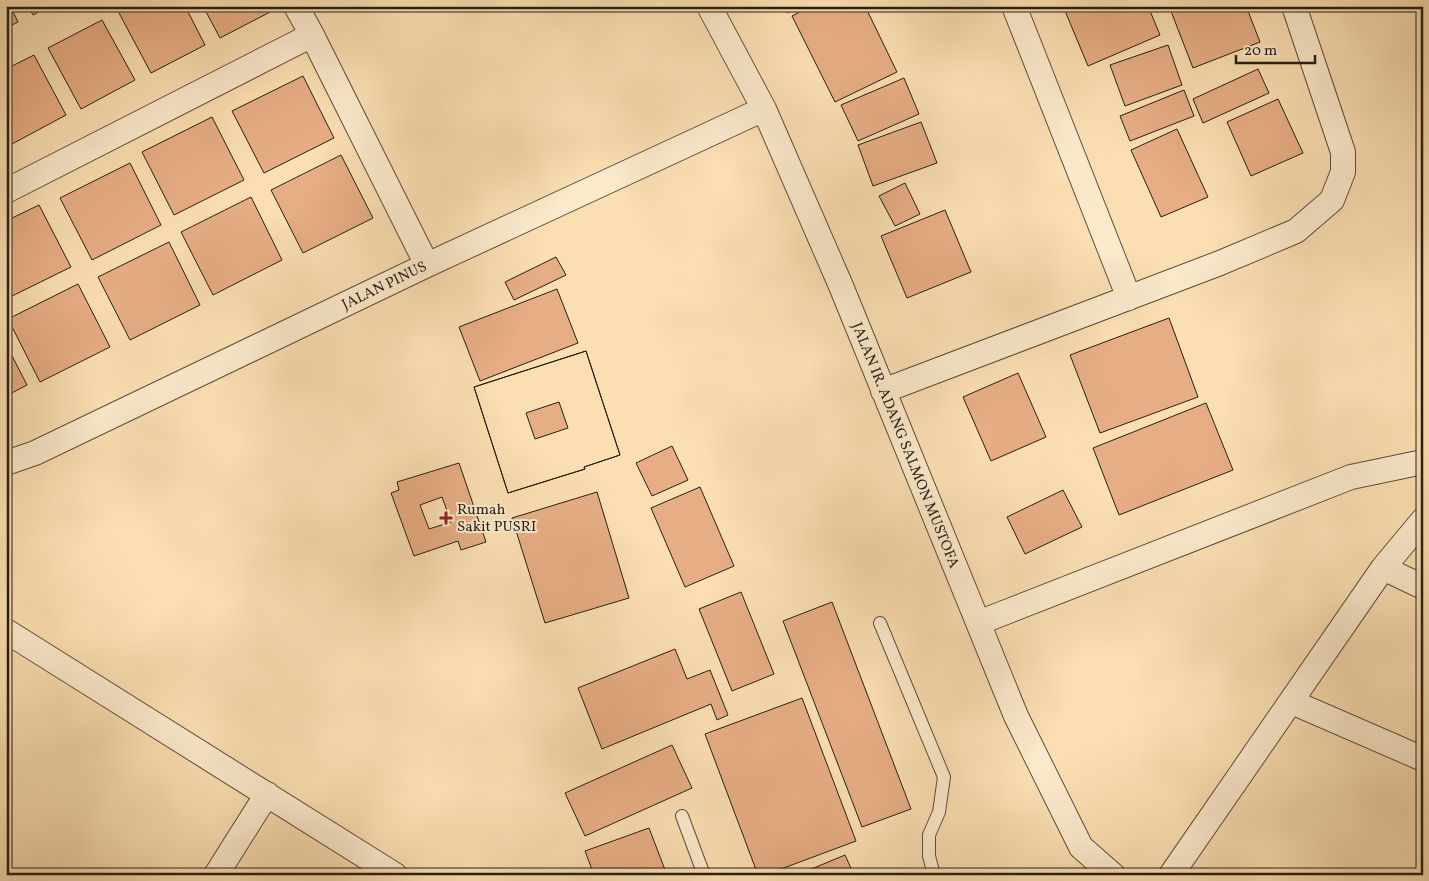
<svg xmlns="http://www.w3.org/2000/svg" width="1429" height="881" viewBox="0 0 1429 881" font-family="Vollkorn,serif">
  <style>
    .building { fill: #e7ae85; stroke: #271f15; fill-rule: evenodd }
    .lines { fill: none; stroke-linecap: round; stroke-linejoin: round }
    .lane-casing { stroke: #5c4f3c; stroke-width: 14 }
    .street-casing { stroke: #5c4f3c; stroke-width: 26 }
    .lane { stroke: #fceacd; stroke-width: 12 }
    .street { stroke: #fceacd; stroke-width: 24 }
    .poi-dot { fill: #8f2418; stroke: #fceacd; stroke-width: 2 }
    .labels { text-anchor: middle; stroke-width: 4; stroke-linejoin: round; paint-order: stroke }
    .street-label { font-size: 15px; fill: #271f15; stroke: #fceacd }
    .poi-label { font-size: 15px; fill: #271f15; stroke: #fceacd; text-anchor: start }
  </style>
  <rect width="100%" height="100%" fill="#fbdfb2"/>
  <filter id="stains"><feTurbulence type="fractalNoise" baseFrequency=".004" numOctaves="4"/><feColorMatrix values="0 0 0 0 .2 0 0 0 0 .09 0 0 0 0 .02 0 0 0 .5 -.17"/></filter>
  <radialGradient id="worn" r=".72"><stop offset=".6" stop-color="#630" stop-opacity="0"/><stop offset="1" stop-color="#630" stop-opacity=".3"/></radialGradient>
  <path class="building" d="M 6,6 L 10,6 L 18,22 L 6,28 Z
    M 28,6 L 50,6 L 33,15 Z
    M 131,6 L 185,6 L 205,45 L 151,73 L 119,13 Z
    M 203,6 L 272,6 L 274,10 L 220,38 Z
    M 784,6 L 801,6 L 787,13 Z
    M 811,6 L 865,6 L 897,72 L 835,102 L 792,16 Z
    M 1063,6 L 1148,6 L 1160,35 L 1088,66 Z
    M 1169,6 L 1246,6 L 1260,42 L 1193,68 Z
    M 102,20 L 135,80 L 81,109 L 48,48 Z
    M 1168,45 L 1182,85 L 1125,106 L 1110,65 Z
    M 34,55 L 66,115 L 12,144 L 6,133 L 6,69 Z
    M 1258,69 L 1269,93 L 1203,123 L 1193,99 Z
    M 303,76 L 334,138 L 264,173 L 232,111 Z
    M 904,78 L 919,114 L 858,141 L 841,105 Z
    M 1184,90 L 1194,116 L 1130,141 L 1120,116 Z
    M 1278,99 L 1303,153 L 1251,176 L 1227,122 Z
    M 212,117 L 244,180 L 174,215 L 142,152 Z
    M 921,122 L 937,163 L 873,186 L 858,145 Z
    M 1177,129 L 1208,197 L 1161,217 L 1131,150 Z
    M 341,155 L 373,218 L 303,253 L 271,190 Z
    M 130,163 L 161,225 L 92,260 L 60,198 Z
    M 905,183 L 920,214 L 895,226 L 879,196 Z
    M 251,197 L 282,260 L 213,295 L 181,232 Z
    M 39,205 L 71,267 L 6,299 L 6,221 Z
    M 945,210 L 971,272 L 907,298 L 881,236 Z
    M 169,242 L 200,305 L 130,340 L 98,277 Z
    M 556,257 L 566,275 L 514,300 L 505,282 Z
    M 78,284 L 110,347 L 40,382 L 8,319 Z
    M 557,289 L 578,343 L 480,381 L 459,327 Z
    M 1169,318 L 1198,397 L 1100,433 L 1070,355 Z
    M 6,344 L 27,385 L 6,396 Z
    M 586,351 L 620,455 L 584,467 L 585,469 L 508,493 L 474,387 ZM 559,402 L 568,428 L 535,439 L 526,413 Z
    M 586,351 L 620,455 L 584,467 L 585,469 L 508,493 L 474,387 Z
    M 1018,373 L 1046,437 L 991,461 L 963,397 Z
    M 1206,403 L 1233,470 L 1119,515 L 1093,448 Z
    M 672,446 L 688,480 L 652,496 L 636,463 Z
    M 459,463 L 486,542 L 461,550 L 458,541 L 414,556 L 391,493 L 399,490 L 397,482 ZM 442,497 L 451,522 L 429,529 L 420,505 Z
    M 700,487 L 734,566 L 685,587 L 651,508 Z
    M 1063,490 L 1082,527 L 1025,554 L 1007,517 Z
    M 597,492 L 629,598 L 545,623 L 512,518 Z
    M 741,592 L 774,674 L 732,691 L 699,609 Z
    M 832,602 L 911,809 L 862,827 L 783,621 Z
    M 675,649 L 687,679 L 710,670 L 728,715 L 717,720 L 711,704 L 602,749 L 578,688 Z
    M 802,698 L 856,841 L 765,875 L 758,875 L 705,734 Z
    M 672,745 L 692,788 L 585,836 L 565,793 Z
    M 649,828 L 667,875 L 594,875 L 585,851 Z
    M 845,855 L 854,875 L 797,875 Z"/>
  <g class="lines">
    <g class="lane-casing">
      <path id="lane" d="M 880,623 L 944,777 L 939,812 L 929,835 L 929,856 L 934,875
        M 682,816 L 704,875"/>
    </g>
    <g class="street-casing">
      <path id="street" d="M 296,6 L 312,35
        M 709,6 L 764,109 L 841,286 L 1016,716 L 1081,847 L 1113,875
        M 1014,6 L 1129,298
        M 6,191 L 312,35 L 427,265
        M 883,391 L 1220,263 L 1296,231 L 1332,200 L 1343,172 L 1343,152 L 1294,6
        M 6,463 L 35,453 L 427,265 L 764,109
        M 1383,568 L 1423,587
        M 978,623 L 1351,477 L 1423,462
        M 6,631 L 395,875
        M 1292,702 L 1423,759
        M 216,875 L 267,794
        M 1171,875 L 1383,568 L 1423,520"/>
    </g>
    <use href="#lane" class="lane"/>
    <use href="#street" class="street"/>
  </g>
  <path class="poi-dot" d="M443.5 510.5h5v5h5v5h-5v5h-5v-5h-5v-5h5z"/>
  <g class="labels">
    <g class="street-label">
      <text transform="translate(384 285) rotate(-26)" y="5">JALAN PINUS</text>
      <text transform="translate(906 445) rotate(68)" y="5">JALAN IR. ADANG SALMON MUSTOFA</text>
    </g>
    <g class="poi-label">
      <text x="457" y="514">Rumah<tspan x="457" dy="17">Sakit PUSRI</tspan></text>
    </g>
  </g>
  <rect width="1429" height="881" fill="none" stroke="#fbdfb2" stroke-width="25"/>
  <rect x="8" y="8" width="1414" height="866" fill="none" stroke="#271f15" stroke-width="2.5"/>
  <rect x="12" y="12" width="1404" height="856" fill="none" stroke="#271f15"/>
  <path d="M1236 55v8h79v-8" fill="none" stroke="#271f15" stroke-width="2.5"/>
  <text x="1244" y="55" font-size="15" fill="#271f15" stroke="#fceacd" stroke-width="4" paint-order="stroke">20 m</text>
  <rect width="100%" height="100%" filter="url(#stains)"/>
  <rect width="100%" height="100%" fill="url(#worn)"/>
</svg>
